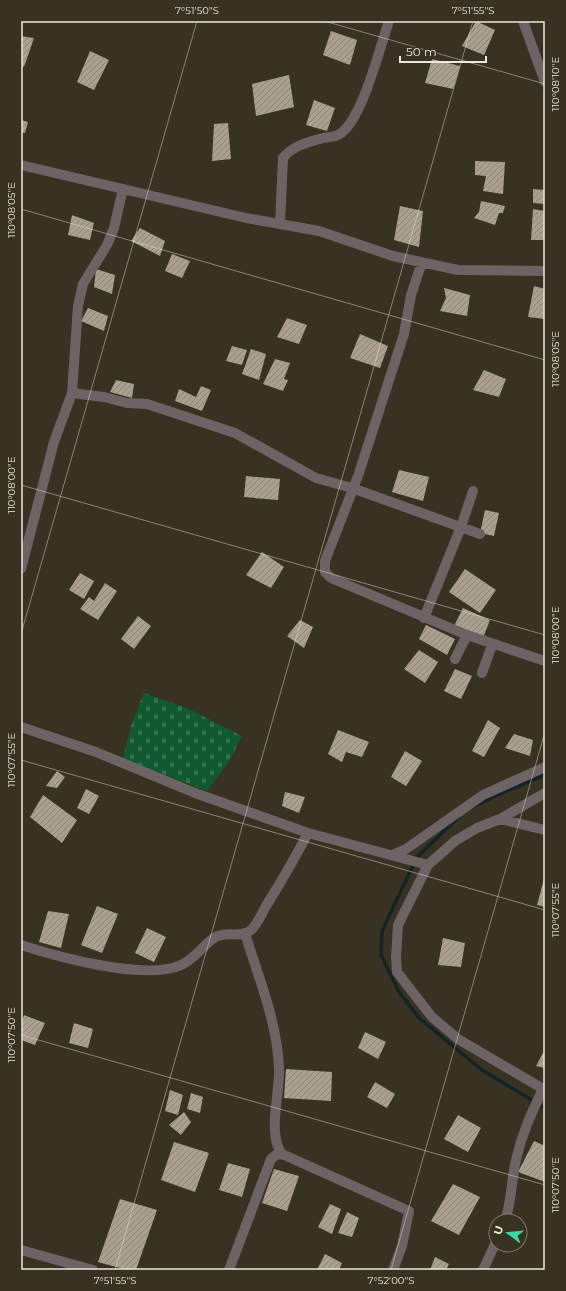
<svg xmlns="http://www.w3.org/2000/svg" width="566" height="1291" viewBox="0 0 566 1291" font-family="Montserrat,sans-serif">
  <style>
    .cemetery { fill: url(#cemetery-stones) }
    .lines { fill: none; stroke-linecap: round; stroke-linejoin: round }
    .stream { stroke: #132426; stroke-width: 3.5 }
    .building { fill: url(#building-hatch) }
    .minor { stroke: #6c6364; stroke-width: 10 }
    .ticks { fill: none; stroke: #ebe8de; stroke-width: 1; stroke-opacity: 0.45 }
    .neatline { fill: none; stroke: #ebe8de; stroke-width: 1.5 }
    .ticks-label { font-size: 10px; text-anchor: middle; fill: #ebe8de }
  </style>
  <defs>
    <pattern id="cemetery-stones" width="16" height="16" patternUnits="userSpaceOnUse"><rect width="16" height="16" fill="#115930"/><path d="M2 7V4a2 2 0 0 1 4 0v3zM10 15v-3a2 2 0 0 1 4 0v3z" fill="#34714e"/></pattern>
    <pattern id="building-hatch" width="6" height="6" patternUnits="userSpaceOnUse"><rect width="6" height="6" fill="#aba08e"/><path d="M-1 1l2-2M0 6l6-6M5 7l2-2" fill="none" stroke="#8d8578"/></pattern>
  </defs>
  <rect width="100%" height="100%" fill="#373222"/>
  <path class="cemetery" d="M 144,693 L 187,708 L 242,736 L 230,760 L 207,791 L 123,759 L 131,726 Z"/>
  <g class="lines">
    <path class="stream" d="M 542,82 L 545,90
      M 473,807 L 497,795 L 545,775
      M 461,815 L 417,857 L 382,931 L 381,955 L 399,992 L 419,1018 L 482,1070 L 545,1108"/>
  </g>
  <path class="building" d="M 476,21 L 495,30 L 484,55 L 462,46 Z
    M 331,31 L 357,40 L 350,65 L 323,55 Z
    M 21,36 L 34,38 L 24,67 L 21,67 Z
    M 90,51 L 109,60 L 94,90 L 77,82 Z
    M 432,59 L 460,66 L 453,89 L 425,83 Z
    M 289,75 L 294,107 L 256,116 L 252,84 Z
    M 314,100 L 335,108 L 327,131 L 306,125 Z
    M 21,120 L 28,122 L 25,133 L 21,133 Z
    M 228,123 L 231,159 L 212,161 L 214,124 Z
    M 475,161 L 505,162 L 503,194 L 483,191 L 486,176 L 475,175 Z
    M 533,189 L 545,190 L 545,204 L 533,203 Z
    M 481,201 L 505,206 L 503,213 L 499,213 L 495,225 L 474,218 L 479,212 Z
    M 400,206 L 423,211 L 419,247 L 394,240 Z
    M 533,209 L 545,211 L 545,240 L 531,240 Z
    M 72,215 L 94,223 L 90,240 L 68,235 Z
    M 140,228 L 165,241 L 160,256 L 131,241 Z
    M 172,254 L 190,261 L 182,278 L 165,271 Z
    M 96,269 L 115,275 L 112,294 L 94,287 Z
    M 534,286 L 545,289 L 545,319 L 528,317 Z
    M 444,288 L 470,295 L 467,316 L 440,311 L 446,298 Z
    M 88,308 L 108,316 L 104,331 L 81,321 Z
    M 287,318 L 307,325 L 299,344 L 277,337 Z
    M 360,334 L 388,346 L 380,368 L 350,358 Z
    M 232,346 L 247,350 L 242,365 L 226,361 Z
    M 251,349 L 266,354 L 259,380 L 242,374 Z
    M 275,359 L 290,363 L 284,379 L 288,380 L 283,391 L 263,384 Z
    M 484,370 L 506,379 L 499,397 L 473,390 Z
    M 116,380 L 134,384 L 132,398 L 110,392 Z
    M 201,386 L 211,390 L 202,411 L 175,401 L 179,389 L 196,397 Z
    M 399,470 L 429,477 L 423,501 L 392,492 Z
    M 246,476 L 280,479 L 278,500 L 244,497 Z
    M 485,510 L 499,513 L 494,536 L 480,533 Z
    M 262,552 L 284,567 L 271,588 L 246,575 Z
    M 465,569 L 496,590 L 480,613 L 449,592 Z
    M 80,573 L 94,581 L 84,599 L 69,590 Z
    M 105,583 L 117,591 L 98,620 L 80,609 L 89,597 L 94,601 Z
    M 463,608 L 490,620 L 483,638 L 454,626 Z
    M 138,616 L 151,626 L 134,649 L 121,639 Z
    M 300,620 L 313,627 L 304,648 L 287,636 Z
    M 426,625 L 455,639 L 447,655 L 419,639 Z
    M 419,650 L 438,662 L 425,683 L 404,669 Z
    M 455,669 L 472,676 L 461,699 L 444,691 Z
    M 488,720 L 500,728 L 484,757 L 472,751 Z
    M 338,730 L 369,742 L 362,757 L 346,752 L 342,762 L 328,754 Z
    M 514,734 L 533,740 L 530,756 L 505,748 Z
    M 405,751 L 422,761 L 406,786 L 391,777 Z
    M 57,771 L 65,777 L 57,788 L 46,786 Z
    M 86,789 L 99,796 L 89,814 L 77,808 Z
    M 285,792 L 305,797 L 299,813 L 282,806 Z
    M 43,795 L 77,820 L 62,843 L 30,817 Z
    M 545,875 L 545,907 L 537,905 Z
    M 97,906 L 118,914 L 102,953 L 81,945 Z
    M 48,911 L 69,914 L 61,948 L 39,942 Z
    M 147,928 L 166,937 L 154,962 L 135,953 Z
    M 443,938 L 465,943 L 461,967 L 438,965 Z
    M 24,1015 L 45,1023 L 35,1045 L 21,1040 L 21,1026 Z
    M 74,1023 L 93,1029 L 88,1048 L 69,1043 Z
    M 365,1032 L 386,1042 L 378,1059 L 358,1048 Z
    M 545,1049 L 545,1068 L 536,1066 Z
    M 286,1069 L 332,1072 L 331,1101 L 284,1098 Z
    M 375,1082 L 395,1094 L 387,1108 L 367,1097 Z
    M 170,1090 L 183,1095 L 178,1115 L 165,1111 Z
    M 191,1093 L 203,1097 L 200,1113 L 187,1109 Z
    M 184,1112 L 191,1122 L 181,1135 L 169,1125 Z
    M 458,1115 L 481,1128 L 468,1152 L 444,1139 Z
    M 534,1141 L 545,1146 L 545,1182 L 518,1172 Z
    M 174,1142 L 209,1153 L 195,1192 L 161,1180 Z
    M 228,1163 L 250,1169 L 242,1197 L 219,1190 Z
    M 274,1169 L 299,1176 L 287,1211 L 262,1203 Z
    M 453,1184 L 480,1197 L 459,1235 L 431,1221 Z
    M 120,1199 L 157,1210 L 136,1270 L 127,1270 L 98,1262 Z
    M 330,1204 L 341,1209 L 332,1234 L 318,1227 Z
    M 347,1212 L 359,1218 L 352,1237 L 338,1233 Z
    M 325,1254 L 342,1263 L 339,1270 L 317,1270 Z
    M 435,1257 L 449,1264 L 446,1270 L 430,1270 Z"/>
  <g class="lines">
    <path class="minor" d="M 523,21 L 545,82
      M 21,165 L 246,218 L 319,231 L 393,256 L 458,270 L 545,271
      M 280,224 L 283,158 C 292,146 308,142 323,138 C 328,137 334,137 338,135 C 362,123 380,46 389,21
      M 422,262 L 411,295 L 404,334 L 358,476 L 325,561 L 325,572 L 331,578 L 467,635 L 545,661
      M 72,393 L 78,306 L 83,284 L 107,245 L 114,228 L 123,189
      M 21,569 L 54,442 L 72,393 L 104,397 L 127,403 L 147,404 L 235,433 L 316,478 L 352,488 L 480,534
      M 424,618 L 461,527 L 473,491
      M 455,659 L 467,635
      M 482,673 L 492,645
      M 21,727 L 96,752 L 195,793 L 308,833 L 428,865
      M 545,793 L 500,819 L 477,828 L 455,841 L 428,865 L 398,925 L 396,957 L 397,972 L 432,1017 L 458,1039 L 545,1090
      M 500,819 L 545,830
      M 392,855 L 406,849 L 483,795 L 545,767
      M 245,933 C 258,977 278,1023 279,1070 C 280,1093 267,1135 282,1154 L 409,1211 L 402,1246 L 393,1270
      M 21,945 C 58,957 146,981 181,965 C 195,959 202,946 214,938 C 225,930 240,939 251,930 C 257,925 262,913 266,906 C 281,882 295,858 308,833
      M 505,1221 C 512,1201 511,1180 516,1160 C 522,1133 531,1114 543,1089
      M 21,1250 L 93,1270
      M 229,1270 L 271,1159 L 276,1155 L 282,1154
      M 483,1270 L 496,1242"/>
  </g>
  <path class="ticks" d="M 324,21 L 545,84M 21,209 L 545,360M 21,485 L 545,635M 21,634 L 197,21M 21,760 L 545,910M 21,1035 L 545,1185M 115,1270 L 473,21M 391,1270 L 545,732"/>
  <rect width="566" height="1291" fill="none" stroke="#373222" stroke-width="44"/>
  <g transform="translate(508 1233) rotate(286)"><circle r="19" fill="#373222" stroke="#7f7b6d"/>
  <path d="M0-3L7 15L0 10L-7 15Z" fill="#40d4a1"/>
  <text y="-6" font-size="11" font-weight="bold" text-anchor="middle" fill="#ebe8de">U</text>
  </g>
  <path d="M400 56v6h86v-6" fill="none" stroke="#ebe8de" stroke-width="2"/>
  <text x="406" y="56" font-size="12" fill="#ebe8de" stroke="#373222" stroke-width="3" paint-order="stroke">50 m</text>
  <rect x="22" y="22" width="522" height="1247" class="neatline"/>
  <g class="ticks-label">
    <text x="197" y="14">7°51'50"S</text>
    <text x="473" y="14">7°51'55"S</text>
    <text transform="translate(555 84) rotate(-90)" y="4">110°08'10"E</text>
    <text transform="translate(11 210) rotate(-90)" y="4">110°08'05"E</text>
    <text transform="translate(555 359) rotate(-90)" y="4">110°08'05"E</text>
    <text transform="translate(11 485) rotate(-90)" y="4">110°08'00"E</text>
    <text transform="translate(555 635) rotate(-90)" y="4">110°08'00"E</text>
    <text transform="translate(11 760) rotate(-90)" y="4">110°07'55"E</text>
    <text transform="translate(555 910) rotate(-90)" y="4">110°07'55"E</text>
    <text transform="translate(11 1035) rotate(-90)" y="4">110°07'50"E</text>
    <text transform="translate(555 1185) rotate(-90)" y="4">110°07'50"E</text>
    <text x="115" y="1284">7°51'55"S</text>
    <text x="391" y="1284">7°52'00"S</text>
  </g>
</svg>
